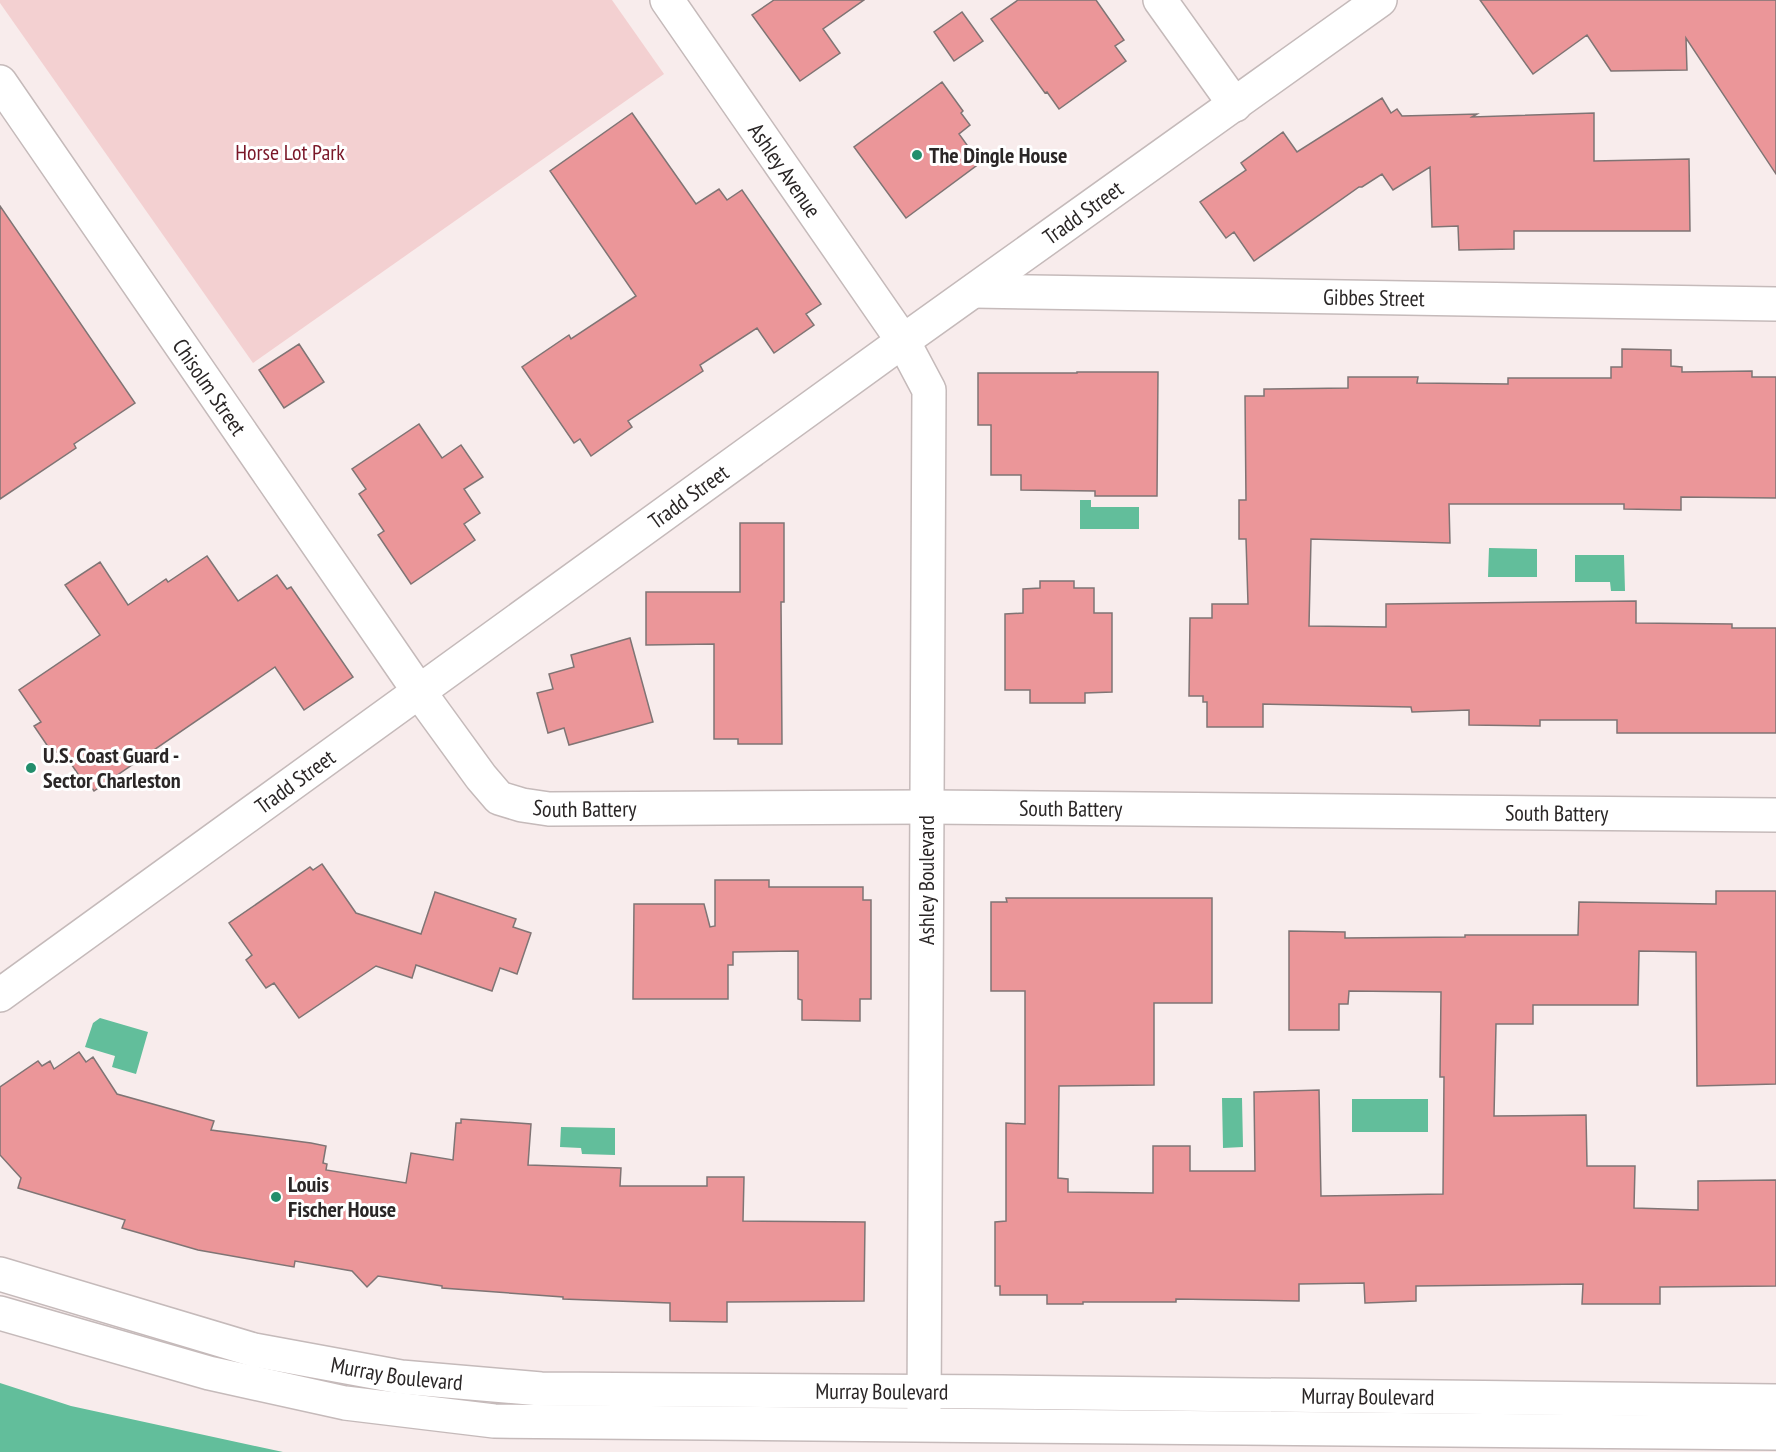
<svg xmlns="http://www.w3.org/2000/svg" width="1776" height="1452" viewBox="0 0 1776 1452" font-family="'PT Sans Narrow',sans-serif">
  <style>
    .green { fill: #f3d0d1 }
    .water { fill: #62be9b }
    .building { fill: #eb9699; stroke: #7f7474; stroke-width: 1.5 }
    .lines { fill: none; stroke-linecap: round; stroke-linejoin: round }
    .minor-casing { stroke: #c5baba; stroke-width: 36 }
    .minor { stroke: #fff; stroke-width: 33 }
    .poi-dot { fill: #238e6c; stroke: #fff; stroke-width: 2 }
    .labels { text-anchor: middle; stroke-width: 6; stroke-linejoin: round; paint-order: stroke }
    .park-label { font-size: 22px; fill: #7a1728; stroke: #fff }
    .poi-label { font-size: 22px; font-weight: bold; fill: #2a2626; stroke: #fff; text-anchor: start }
    .street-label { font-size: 22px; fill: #2a2626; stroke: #fff }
  </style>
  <rect width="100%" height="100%" fill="#f8ecec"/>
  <path class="green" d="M 0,0 L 612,0 L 664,74 L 253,363 L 0,3 Z"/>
  <path class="water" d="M 1080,500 L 1091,500 L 1091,507 L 1139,507 L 1139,529 L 1080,529 Z
    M 1489,548 L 1537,549 L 1537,577 L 1488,577 Z
    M 1575,555 L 1624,555 L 1625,591 L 1611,591 L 1610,582 L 1575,582 Z
    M 100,1018 L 148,1032 L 136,1074 L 112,1067 L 115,1056 L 85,1047 L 93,1023 Z
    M 1222,1098 L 1242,1098 L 1243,1147 L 1223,1148 Z
    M 1352,1099 L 1428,1099 L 1428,1132 L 1352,1132 Z
    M 561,1127 L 615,1128 L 615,1155 L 582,1154 L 581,1148 L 560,1147 Z
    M 0,1383 L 71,1406 L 283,1452 L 0,1452 Z"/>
  <path class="building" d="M 774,0 L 864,0 L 823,29 L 840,53 L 800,81 L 752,15 Z
    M 1018,0 L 1096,0 L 1124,40 L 1115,46 L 1126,61 L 1059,109 L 1047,92 L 1045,93 L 991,19 Z
    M 1480,0 L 1776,0 L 1776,174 L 1686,38 L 1687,70 L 1611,71 L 1587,35 L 1533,74 Z
    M 962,12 L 983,41 L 954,61 L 934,32 Z
    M 942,82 L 963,111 L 961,113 L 970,125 L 959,134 L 980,163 L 906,218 L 854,147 Z
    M 1382,98 L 1391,113 L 1397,109 L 1402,116 L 1477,114 L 1472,117 L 1594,113 L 1594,161 L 1689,159 L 1690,231 L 1514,231 L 1514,249 L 1459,250 L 1458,226 L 1432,227 L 1430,167 L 1393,190 L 1382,174 L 1362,187 L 1359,187 L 1254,261 L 1234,232 L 1226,238 L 1200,202 L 1246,170 L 1241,163 L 1283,132 L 1297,152 Z
    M 632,113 L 696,204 L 719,189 L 727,200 L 742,190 L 821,304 L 806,314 L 814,325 L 774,353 L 757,328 L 700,365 L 703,371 L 628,421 L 632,427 L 591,456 L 580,439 L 574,443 L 522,367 L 569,335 L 571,339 L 636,296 L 550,171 Z
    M 0,206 L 135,403 L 74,444 L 76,448 L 0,499 Z
    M 299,344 L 324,382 L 284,408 L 259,370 Z
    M 1622,349 L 1671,350 L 1671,366 L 1682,367 L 1682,372 L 1752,371 L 1752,377 L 1776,377 L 1776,498 L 1681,497 L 1681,510 L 1624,509 L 1624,504 L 1449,504 L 1450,543 L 1311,539 L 1309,626 L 1386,627 L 1386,604 L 1636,601 L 1636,623 L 1732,624 L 1732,628 L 1776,628 L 1776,733 L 1617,733 L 1617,720 L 1540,720 L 1540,726 L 1469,725 L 1469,710 L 1412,712 L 1411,707 L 1263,704 L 1263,727 L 1207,727 L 1207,702 L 1203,702 L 1203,696 L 1189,696 L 1190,618 L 1212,618 L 1212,604 L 1248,604 L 1246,539 L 1239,539 L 1239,500 L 1246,500 L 1245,396 L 1264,396 L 1264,389 L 1348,388 L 1348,377 L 1418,377 L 1417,383 L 1508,384 L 1508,378 L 1611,378 L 1611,367 L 1622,367 Z
    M 1077,372 L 1158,372 L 1157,496 L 1095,496 L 1095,491 L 1021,490 L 1021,475 L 991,475 L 991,425 L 978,425 L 978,373 L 1077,373 Z
    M 419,424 L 442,458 L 461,445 L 483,477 L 464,489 L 480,513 L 464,524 L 475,540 L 411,584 L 378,535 L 384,531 L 359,494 L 366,489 L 352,469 Z
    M 740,523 L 784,523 L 784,602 L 781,602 L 782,744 L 738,744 L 738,739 L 714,739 L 714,644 L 646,645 L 646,592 L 740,592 Z
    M 207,556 L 238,601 L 277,575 L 287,589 L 291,587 L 353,677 L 304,710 L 275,667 L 94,791 L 83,775 L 80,777 L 61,749 L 53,754 L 34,726 L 41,722 L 19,690 L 100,635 L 65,585 L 100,562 L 128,605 L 166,579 L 168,582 Z
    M 1040,581 L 1074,581 L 1074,588 L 1094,588 L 1094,613 L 1112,613 L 1112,692 L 1085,693 L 1085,703 L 1030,703 L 1030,690 L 1005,690 L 1005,614 L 1023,613 L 1023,589 L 1040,588 Z
    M 630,638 L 653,722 L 569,745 L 564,728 L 548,733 L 537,693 L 553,689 L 549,674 L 574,667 L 571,655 Z
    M 322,864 L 356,913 L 421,934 L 435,892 L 516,919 L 513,927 L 531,933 L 517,974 L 500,968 L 492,991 L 416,965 L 412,978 L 376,966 L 299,1018 L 274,983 L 266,988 L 246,960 L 252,955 L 229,923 L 310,867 L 313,870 Z
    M 715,880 L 769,880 L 769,887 L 863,887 L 863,900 L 871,900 L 871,999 L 860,999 L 860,1021 L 802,1020 L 802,1000 L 798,999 L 798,951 L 733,952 L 733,965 L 728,965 L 728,999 L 633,999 L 634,904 L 704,904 L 710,927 L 715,926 Z
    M 1716,891 L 1776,891 L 1776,1084 L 1697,1086 L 1696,952 L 1639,951 L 1638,1005 L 1533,1005 L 1533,1024 L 1496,1024 L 1494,1116 L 1586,1115 L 1587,1166 L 1635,1166 L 1634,1208 L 1698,1210 L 1698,1181 L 1776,1180 L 1776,1286 L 1660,1287 L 1660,1304 L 1582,1304 L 1583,1284 L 1416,1286 L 1416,1301 L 1365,1303 L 1364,1283 L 1299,1284 L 1299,1301 L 1176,1299 L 1176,1302 L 1083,1302 L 1083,1304 L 1047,1304 L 1047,1295 L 1000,1295 L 1000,1286 L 995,1286 L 995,1222 L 1006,1221 L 1006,1123 L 1025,1124 L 1025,991 L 991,991 L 991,902 L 1007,902 L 1006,898 L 1212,898 L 1212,1003 L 1154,1003 L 1154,1085 L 1059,1086 L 1058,1178 L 1068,1179 L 1068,1192 L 1153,1193 L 1153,1146 L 1190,1146 L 1190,1171 L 1255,1171 L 1254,1092 L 1319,1090 L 1321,1196 L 1443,1194 L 1444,1077 L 1440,1077 L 1441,992 L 1349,991 L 1348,1004 L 1339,1004 L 1339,1030 L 1289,1030 L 1289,931 L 1345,932 L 1345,938 L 1465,937 L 1465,935 L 1578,935 L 1579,902 L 1716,904 Z
    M 79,1052 L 86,1062 L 93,1057 L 117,1094 L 214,1121 L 211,1130 L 311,1143 L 326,1146 L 323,1163 L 327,1164 L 326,1170 L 406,1183 L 411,1153 L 453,1160 L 456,1123 L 461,1123 L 461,1119 L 531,1124 L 528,1165 L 621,1168 L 620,1186 L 707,1186 L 707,1177 L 744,1177 L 743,1221 L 865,1222 L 864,1301 L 727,1302 L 727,1322 L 670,1321 L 670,1303 L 563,1299 L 563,1297 L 442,1288 L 442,1286 L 378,1276 L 367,1287 L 352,1271 L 295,1261 L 294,1267 L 198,1250 L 122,1228 L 125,1220 L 18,1188 L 21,1178 L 0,1155 L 0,1087 L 38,1061 L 42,1066 L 50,1061 L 54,1069 Z"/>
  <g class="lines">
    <g class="minor-casing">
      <g id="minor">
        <path id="s1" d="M 667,0 L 903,341 L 929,390 L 924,1414"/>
        <path d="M 1160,0 L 1235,105"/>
        <path id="s2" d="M 0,82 L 420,693 L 481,777 L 499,798 L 522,805 L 549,809 L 926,807 L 1776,815"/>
        <path id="s3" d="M 974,291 L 1776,304"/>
        <path id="s4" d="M 0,995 L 903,341 L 1380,0"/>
        <path id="s5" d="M 0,1274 L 254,1350 L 401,1377 L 541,1389 L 1002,1392 L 1776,1401"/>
        <path d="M 0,1313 L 209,1373 L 345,1403 L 494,1421 L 1776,1433"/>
      </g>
    </g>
    <use href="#minor" class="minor"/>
  </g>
  <g class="poi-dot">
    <circle cx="917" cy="155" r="6"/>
    <circle cx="31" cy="768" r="6"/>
    <circle cx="276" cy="1197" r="6"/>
  </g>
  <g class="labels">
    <g class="park-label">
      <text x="290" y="160">Horse Lot Park</text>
    </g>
    <g class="poi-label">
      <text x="929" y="163">The Dingle House</text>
      <text x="43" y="763">U.S. Coast Guard -<tspan x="43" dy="25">Sector Charleston</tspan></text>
      <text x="288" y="1192">Louis<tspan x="288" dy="25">Fischer House</tspan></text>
    </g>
    <g class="street-label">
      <text dy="8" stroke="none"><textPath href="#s1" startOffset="207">Ashley Avenue</textPath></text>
      <text dy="8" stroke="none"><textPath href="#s4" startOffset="1336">Tradd Street</textPath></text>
      <text dy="8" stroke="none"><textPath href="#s3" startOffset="400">Gibbes Street</textPath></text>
      <text dy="8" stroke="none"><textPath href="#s2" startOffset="370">Chisolm Street</textPath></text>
      <text dy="8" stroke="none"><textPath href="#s4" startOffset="850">Tradd Street</textPath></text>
      <text dy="8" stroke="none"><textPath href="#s4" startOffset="364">Tradd Street</textPath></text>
      <text dy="8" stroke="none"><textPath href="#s2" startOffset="960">South Battery</textPath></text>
      <text dy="8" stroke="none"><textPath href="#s2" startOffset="1446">South Battery</textPath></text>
      <text dy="8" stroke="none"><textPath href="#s2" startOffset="1932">South Battery</textPath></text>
      <text transform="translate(926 880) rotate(-90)" y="8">Ashley Boulevard</text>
      <text dy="8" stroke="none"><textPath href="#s5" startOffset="410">Murray Boulevard</textPath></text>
      <text dy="8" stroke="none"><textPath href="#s5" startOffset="896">Murray Boulevard</textPath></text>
      <text dy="8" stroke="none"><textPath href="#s5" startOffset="1382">Murray Boulevard</textPath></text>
    </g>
  </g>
</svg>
